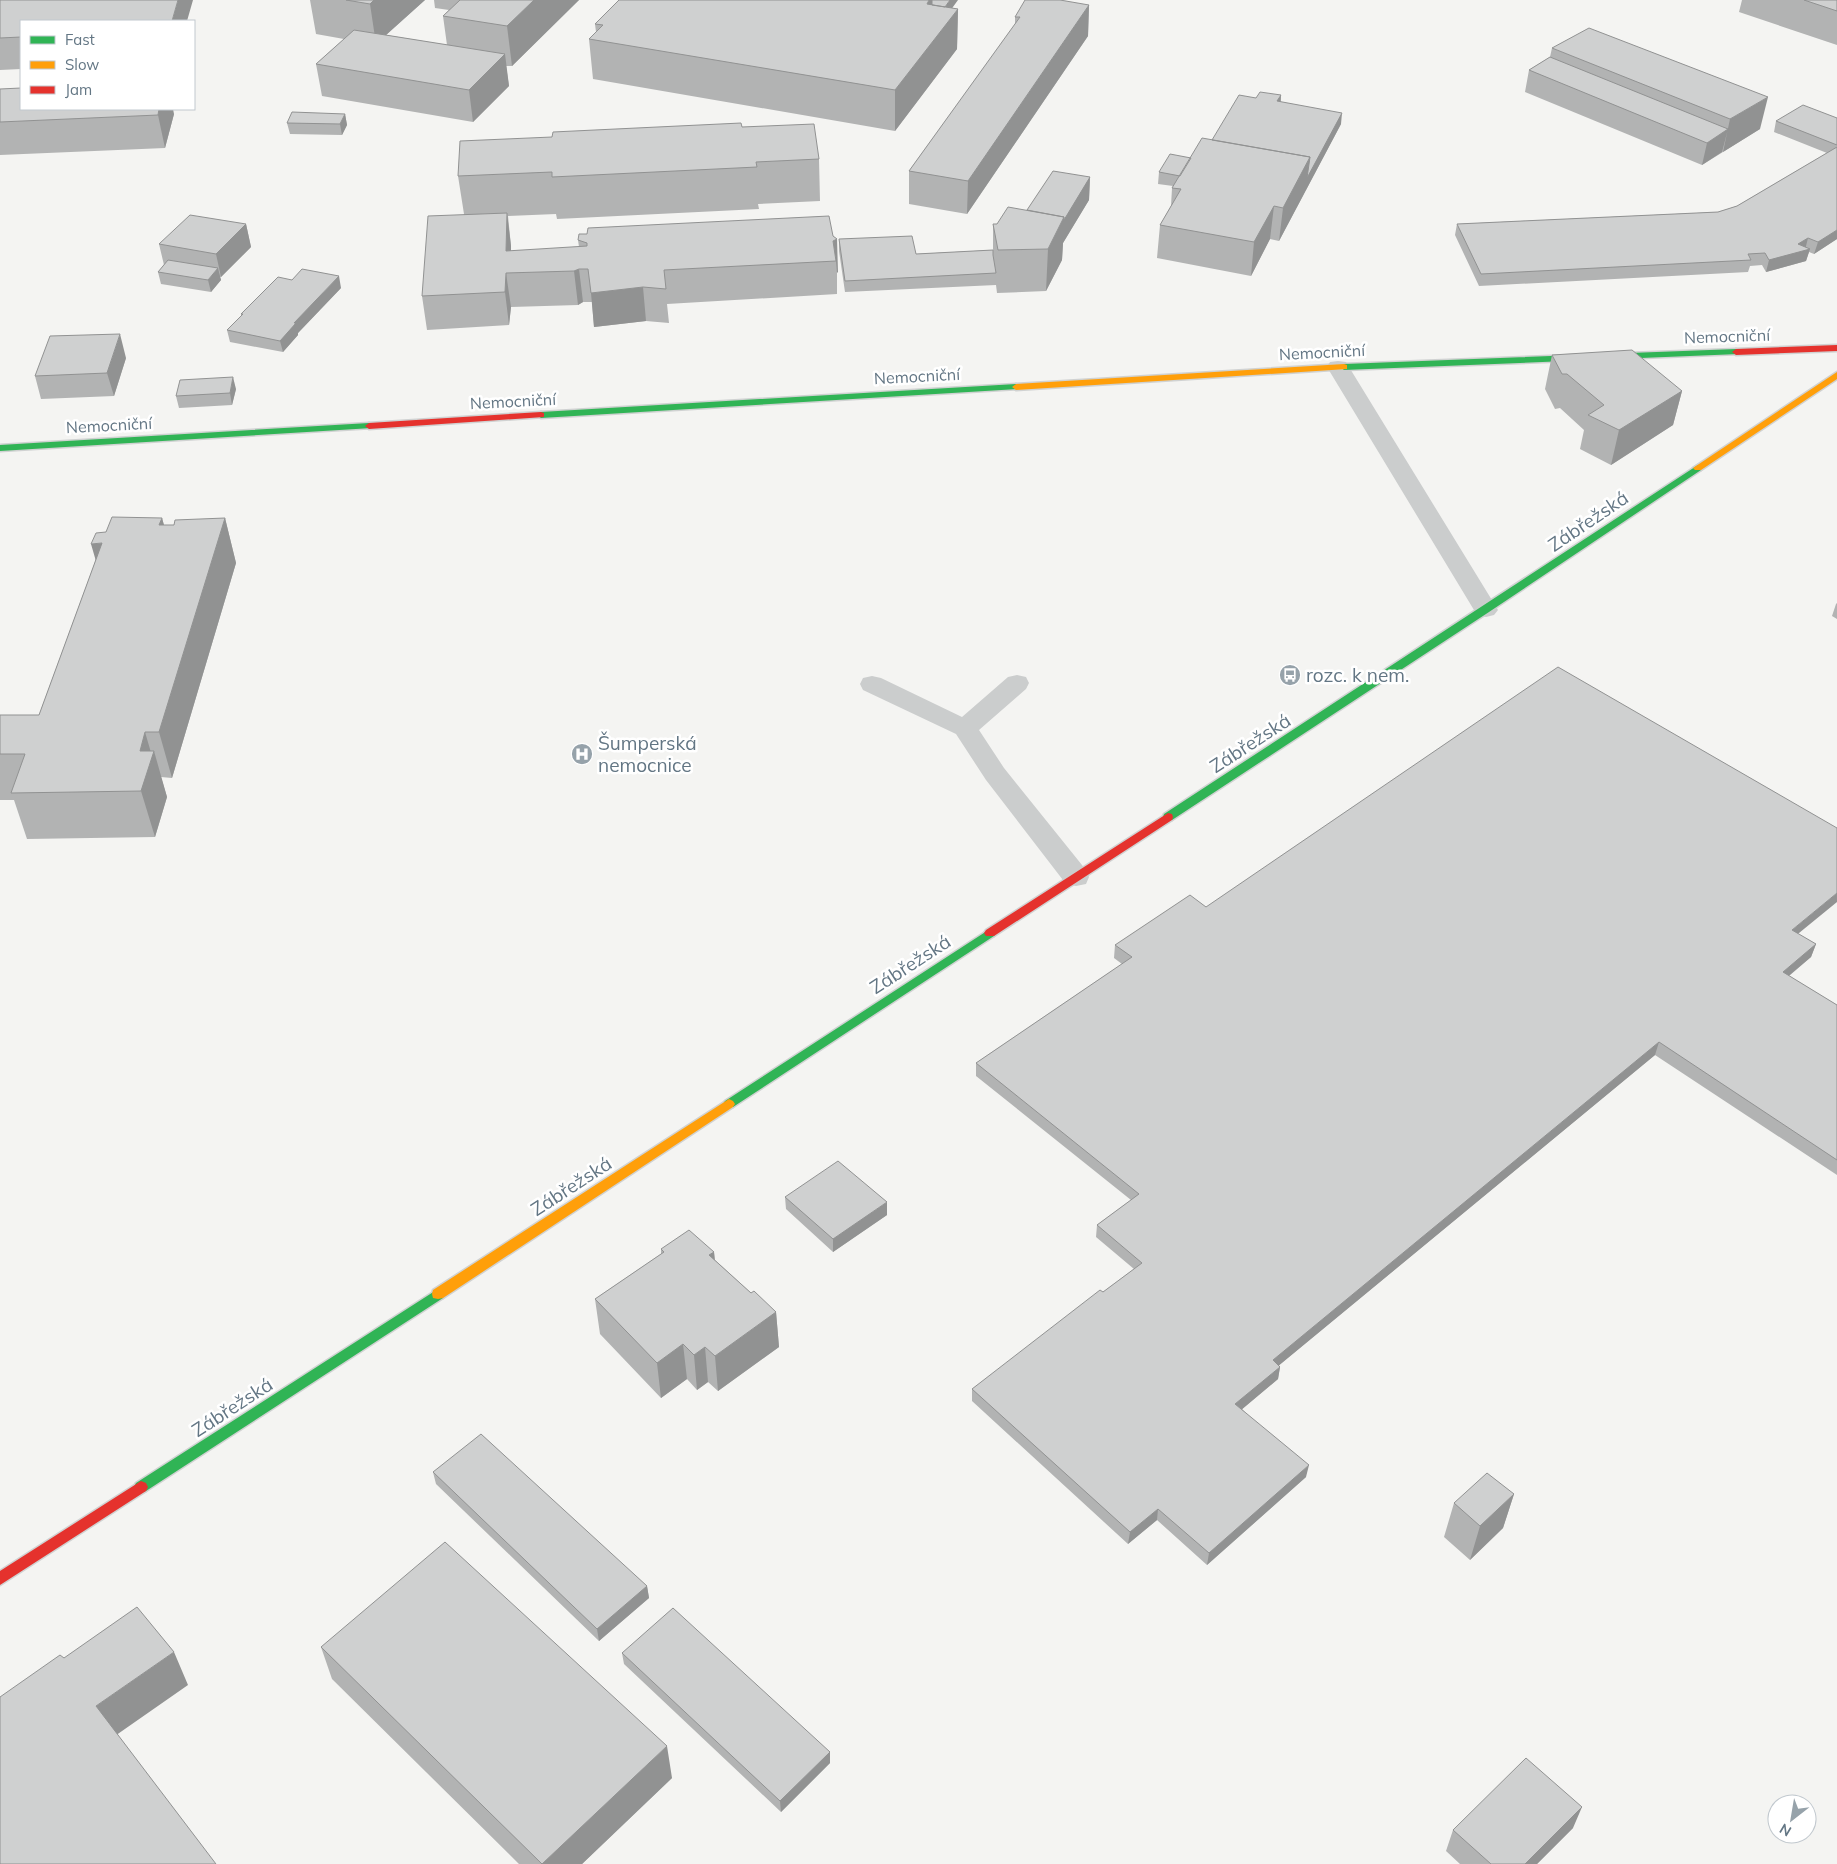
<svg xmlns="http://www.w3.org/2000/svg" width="1837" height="1864" viewBox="0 0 1837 1864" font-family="Mulish,sans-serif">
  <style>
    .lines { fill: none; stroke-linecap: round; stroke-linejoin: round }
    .fast-casing { stroke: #d0d2d2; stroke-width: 3 }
    .slow-casing { stroke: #d0d2d2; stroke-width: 3 }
    .jam-casing { stroke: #d0d2d2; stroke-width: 3 }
    .lane { fill: #cbcdcd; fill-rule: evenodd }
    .street { fill: #cbcdcd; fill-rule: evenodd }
    .fast { fill: #30b455; fill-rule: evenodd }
    .slow { fill: #ff9f0a; fill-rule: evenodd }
    .jam { fill: #e5322d; fill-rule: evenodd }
    .wall { fill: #b2b3b3 }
    .shaded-wall { fill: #919292 }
    .building { fill: #cfd0d0; stroke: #919292 }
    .labels { text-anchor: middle; stroke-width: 5; stroke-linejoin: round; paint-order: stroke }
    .far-street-label { font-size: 16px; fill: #637684; stroke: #fff }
    .street-label { font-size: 19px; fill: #637684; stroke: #fff }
    .poi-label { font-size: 19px; fill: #637684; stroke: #fff; text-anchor: start }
  </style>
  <rect width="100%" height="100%" fill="#f4f4f2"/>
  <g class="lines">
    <g class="fast-casing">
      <path id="fast" d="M 1736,349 L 1740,352 L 1739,354 L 1344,370 L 1340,367 L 1344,364 Z
        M 1016,384 L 1020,387 L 1019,389 L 541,418 L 537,415 L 541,412 Z
        M 369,423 L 373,426 L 372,428 L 0,451 L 0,445 Z
        M 1698,465 L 1701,466 L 1701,470 L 1489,612 L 1172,820 L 1164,820 L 1163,817 L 1164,814 Z
        M 990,929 L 996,933 L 994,936 L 733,1107 L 725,1107 L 723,1104 L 725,1101 Z
        M 438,1289 L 443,1290 L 444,1294 L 443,1298 L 146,1491 L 141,1493 L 136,1491 L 134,1487 L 136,1483 Z"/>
    </g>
    <g class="slow-casing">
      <path id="slow" d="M 1344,364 L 1347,365 L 1347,369 L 1016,390 L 1012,387 L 1016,384 Z
        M 1837,372 L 1837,379 L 1701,470 L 1695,470 L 1693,468 Z
        M 729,1099 L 733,1101 L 735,1104 L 733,1107 L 443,1298 L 438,1299 L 433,1298 L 432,1294 L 433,1290 Z"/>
    </g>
    <g class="jam-casing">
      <path id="jam" d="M 1837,345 L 1837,351 L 1736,355 L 1732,352 L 1736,349 Z
        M 541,412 L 544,413 L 544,417 L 369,429 L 365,426 L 369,423 Z
        M 1168,813 L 1172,814 L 1173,817 L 1172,820 L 994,936 L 986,936 L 984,933 L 986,930 Z
        M 141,1481 L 146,1483 L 148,1487 L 146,1491 L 0,1585 L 0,1571 Z"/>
    </g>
    <path class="lane" d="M 1017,675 L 1026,677 L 1029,683 L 1026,689 L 979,730 L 1004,768 L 1086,870 L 1089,877 L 1086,884 L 1076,886 L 1066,884 L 986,780 L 956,734 L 863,690 L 860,684 L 863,678 L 872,676 L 881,678 L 962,717 L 1008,677 Z"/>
    <path class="street" d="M 1338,361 L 1346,362 L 1349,367 L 1498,610 L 1494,615 L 1486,617 L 1478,615 L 1474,610 L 1327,367 L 1330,362 Z"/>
    <use href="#fast" class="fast"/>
    <use href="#slow" class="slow"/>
    <use href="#jam" class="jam"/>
  </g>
  <path class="wall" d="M 0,0 L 21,21 L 21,69 L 0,70 Z
    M 310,0 L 425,0 L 386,35 L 447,45 L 443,16 L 449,10 L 435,8 L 434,0 L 579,0 L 512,66 L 506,66 L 509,86 L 473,122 L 322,96 L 316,64 L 344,39 L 316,34 Z
    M 1742,0 L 1837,0 L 1837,45 L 1739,12 Z
    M 1089,5 L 1088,36 L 967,214 L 909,204 L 909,171 L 1015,25 L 1015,17 Z
    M 952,8 L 958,9 L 957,49 L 895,131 L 593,79 L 589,39 L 596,32 L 595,24 Z
    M 1552,48 L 1760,129 L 1702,165 L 1525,92 L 1529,70 L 1550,57 Z
    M 0,89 L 174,114 L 165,148 L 0,155 Z
    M 1281,95 L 1281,102 L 1341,124 L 1279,241 L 1270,239 L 1251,276 L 1157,258 L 1160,225 L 1171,206 L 1172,188 L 1173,186 L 1158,184 L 1159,172 L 1191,158 L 1212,140 L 1256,98 Z
    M 345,114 L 347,125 L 342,135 L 290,134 L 287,123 Z
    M 1837,118 L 1837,239 L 1814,254 L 1809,252 L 1806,261 L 1766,272 L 1762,265 L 1750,266 L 1748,272 L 1479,286 L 1455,235 L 1457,224 L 1718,212 L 1737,206 L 1827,153 L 1774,132 L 1776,121 Z
    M 742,127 L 819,159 L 820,201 L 758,204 L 759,209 L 557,219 L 556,214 L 508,216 L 511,246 L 511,251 L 579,247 L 578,240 L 833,236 L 837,239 L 837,294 L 667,304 L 669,323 L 646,321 L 594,327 L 592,302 L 583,302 L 578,305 L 511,307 L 509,325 L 427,330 L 422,296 L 464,214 L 458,176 Z
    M 1090,177 L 1089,200 L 1063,243 L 1062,260 L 1046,291 L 997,293 L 996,285 L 845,292 L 839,251 L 839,239 L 916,254 L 993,250 L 993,224 L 997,224 L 1027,210 Z
    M 246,224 L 251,247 L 221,277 L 220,277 L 221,280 L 211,292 L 161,284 L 158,272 L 164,265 L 159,244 Z
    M 341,288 L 298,333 L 298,335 L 283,352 L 230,342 L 227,330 L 241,316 L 241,314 Z
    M 1552,355 L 1682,391 L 1673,425 L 1611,465 L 1580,449 L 1584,430 L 1560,408 L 1555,409 L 1545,389 Z
    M 126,358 L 114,396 L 41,399 L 35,376 Z
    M 236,389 L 232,405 L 179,408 L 176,396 Z
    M 162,518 L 164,525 L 174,525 L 225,518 L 236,563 L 172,778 L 161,777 L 167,797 L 155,837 L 27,839 L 14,800 L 0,800 L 0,715 L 39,715 L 106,532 Z
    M 1837,603 L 1837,619 L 1832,616 L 1836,604 Z
    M 1206,907 L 1798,934 L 1816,944 L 1811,957 L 1789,976 L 1837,1005 L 1837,1175 L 1655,1055 L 1279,1365 L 1280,1367 L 1278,1379 L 1242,1409 L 1306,1477 L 1207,1565 L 1157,1520 L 1128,1544 L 972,1401 L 972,1389 L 1134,1269 L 1096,1237 L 1097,1225 L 1131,1200 L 976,1076 L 976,1063 L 1122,964 L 1114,958 L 1115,945 Z
    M 785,1197 L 887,1215 L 833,1252 L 786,1209 Z
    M 661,1249 L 714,1252 L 715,1260 L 751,1293 L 776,1312 L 779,1347 L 718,1391 L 708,1382 L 697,1390 L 687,1379 L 661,1398 L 600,1334 L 595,1299 L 661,1254 Z
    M 433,1472 L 647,1586 L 649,1598 L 599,1641 L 436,1484 Z
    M 1514,1494 L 1503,1528 L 1470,1560 L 1444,1537 L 1454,1503 Z
    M 321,1647 L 672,1778 L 582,1864 L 519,1864 L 332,1679 Z
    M 622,1653 L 830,1752 L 830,1763 L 781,1812 L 624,1664 Z
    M 1573,1828 L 1537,1864 L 1460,1864 L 1446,1851 L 1453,1830 Z"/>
  <path class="shaded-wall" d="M 178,0 L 193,0 L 187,21 L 172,21 Z
    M 374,0 L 425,0 L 376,44 L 370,4 Z
    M 534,0 L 579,0 L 512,66 L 507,26 Z
    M 929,0 L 932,0 L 932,36 L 927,4 Z
    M 950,0 L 958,0 L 932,36 L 932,25 Z
    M 1089,5 L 1088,36 L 967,214 L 968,181 Z
    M 958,9 L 957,49 L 895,131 L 895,90 Z
    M 505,54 L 509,86 L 473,122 L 469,90 Z
    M 1281,95 L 1280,107 L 1277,101 Z
    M 1768,97 L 1760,129 L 1723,152 L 1730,119 Z
    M 159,109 L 173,109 L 174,114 L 165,148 L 158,115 Z
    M 1342,113 L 1341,124 L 1279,241 L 1283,208 L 1310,157 Z
    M 345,114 L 347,125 L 342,135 L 340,124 Z
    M 1728,129 L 1722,152 L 1702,165 L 1707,143 Z
    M 1090,177 L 1089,200 L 1063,243 L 1062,260 L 1046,291 L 1048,249 L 1064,217 Z
    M 1274,206 L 1270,239 L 1251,276 L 1254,242 Z
    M 507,213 L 511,246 L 511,273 L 506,251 Z
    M 246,224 L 251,247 L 221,277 L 216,254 Z
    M 1837,230 L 1837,239 L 1814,254 L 1818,242 Z
    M 1808,238 L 1805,250 L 1810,249 L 1806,261 L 1766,272 L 1769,260 L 1798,244 Z
    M 837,239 L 838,272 L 837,273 L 836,261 L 833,241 Z
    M 218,268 L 221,280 L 211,292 L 208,280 Z
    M 579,269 L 583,302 L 578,305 L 574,271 Z
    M 506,273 L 511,307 L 509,325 L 505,292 Z
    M 339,276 L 341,288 L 298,333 L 298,335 L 283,352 L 280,341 L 294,323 Z
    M 643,287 L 646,321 L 594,327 L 591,293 Z
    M 120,334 L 126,358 L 114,396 L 107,373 Z
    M 233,377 L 236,389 L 232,405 L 230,393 Z
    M 1682,391 L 1673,425 L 1611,465 L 1619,430 Z
    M 162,518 L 174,563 L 159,525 Z
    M 225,518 L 236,563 L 172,778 L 159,732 Z
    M 102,543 L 104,589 L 91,544 Z
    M 145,732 L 152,756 L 154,751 L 167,797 L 155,837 L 141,791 L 140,751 Z
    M 1837,893 L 1837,902 L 1788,942 L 1792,930 Z
    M 1816,944 L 1811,957 L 1779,984 L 1783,972 Z
    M 1659,1042 L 1655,1055 L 1271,1372 L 1273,1360 Z
    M 887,1202 L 887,1215 L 833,1252 L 833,1239 Z
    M 714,1252 L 717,1287 L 709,1255 Z
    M 776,1312 L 779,1347 L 718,1391 L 715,1356 Z
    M 683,1344 L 687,1379 L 661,1398 L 657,1363 Z
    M 705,1347 L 708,1382 L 697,1390 L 694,1355 Z
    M 1280,1367 L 1278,1379 L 1234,1416 L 1235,1404 Z
    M 1309,1465 L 1306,1477 L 1207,1565 L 1209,1553 Z
    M 1514,1494 L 1503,1528 L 1470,1560 L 1480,1526 Z
    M 1158,1509 L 1157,1520 L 1128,1544 L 1130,1532 Z
    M 647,1586 L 649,1598 L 599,1641 L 597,1629 Z
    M 174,1652 L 188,1685 L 112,1738 L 96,1706 Z
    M 667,1746 L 672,1778 L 582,1864 L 542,1864 Z
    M 830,1752 L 830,1763 L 781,1812 L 780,1801 Z
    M 1582,1807 L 1573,1828 L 1537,1864 L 1525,1864 Z"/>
  <path class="building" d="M 0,0 L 178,0 L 172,21 L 21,21 L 21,37 L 0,38 Z
    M 346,0 L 374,0 L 370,4 Z
    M 460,0 L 534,0 L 507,26 L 443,16 Z
    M 619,0 L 929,0 L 927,4 L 958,9 L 895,90 L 589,39 L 603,25 L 595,24 Z
    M 932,0 L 950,0 L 945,7 L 932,5 Z
    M 1025,0 L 1060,0 L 1089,5 L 968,181 L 909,171 L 1020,17 L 1015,17 Z
    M 1804,0 L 1837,0 L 1837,11 Z
    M 1589,28 L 1768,97 L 1730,119 L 1552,48 Z
    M 354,30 L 505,54 L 469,90 L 316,64 Z
    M 1550,57 L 1728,129 L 1707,143 L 1529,70 Z
    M 21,88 L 21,109 L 159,109 L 158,115 L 0,122 L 0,89 Z
    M 1260,92 L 1281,95 L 1277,101 L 1342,113 L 1307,178 L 1310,157 L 1212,140 L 1239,95 L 1256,98 Z
    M 1803,105 L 1837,118 L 1837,145 L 1776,121 Z
    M 292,112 L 345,114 L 340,124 L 287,123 Z
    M 741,123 L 742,127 L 814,124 L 819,159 L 756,162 L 757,167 L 552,177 L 552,172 L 458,176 L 460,141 L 552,137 L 553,132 Z
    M 1202,138 L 1310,157 L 1283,208 L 1274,206 L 1254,242 L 1160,225 L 1181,189 L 1172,188 Z
    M 1837,147 L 1837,230 L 1818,242 L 1808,238 L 1798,244 L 1810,249 L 1769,260 L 1765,253 L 1748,254 L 1751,260 L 1481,274 L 1457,224 L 1718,212 L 1737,206 Z
    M 1170,154 L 1191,158 L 1180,176 L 1159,172 Z
    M 1053,171 L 1090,177 L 1064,220 L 1064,217 L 1027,210 Z
    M 1008,207 L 1064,217 L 1048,249 L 998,250 L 993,224 L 997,224 Z
    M 507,213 L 506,251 L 587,246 L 587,243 L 578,240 L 579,234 L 587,234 L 588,228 L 829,216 L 833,236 L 837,239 L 833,241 L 836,261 L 664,270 L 666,289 L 643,287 L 591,293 L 588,269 L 579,269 L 574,271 L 506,273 L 505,292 L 422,296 L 428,216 Z
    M 190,215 L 246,224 L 216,254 L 159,244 Z
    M 912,236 L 916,254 L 993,250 L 993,255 L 996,273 L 845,281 L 839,239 Z
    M 168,260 L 218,268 L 208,280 L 158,272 Z
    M 302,269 L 339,276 L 294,323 L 296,323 L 280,341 L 227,330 L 243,314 L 241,314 L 278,277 L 292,280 Z
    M 120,334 L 107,373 L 35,376 L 50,336 Z
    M 1632,350 L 1682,391 L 1619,430 L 1588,415 L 1604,405 L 1567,374 L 1562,374 L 1552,355 Z
    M 233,377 L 230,393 L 176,396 L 180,380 Z
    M 112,517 L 162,518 L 159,525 L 174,525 L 175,520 L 225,518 L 159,732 L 145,732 L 140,751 L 154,751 L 141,791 L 11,793 L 25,754 L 0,754 L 0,715 L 39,715 L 102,543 L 91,544 L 96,533 L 106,532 Z
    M 1558,667 L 1837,828 L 1837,893 L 1792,930 L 1816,944 L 1783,972 L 1837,1005 L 1837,1160 L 1659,1042 L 1273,1360 L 1280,1367 L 1235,1404 L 1309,1465 L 1209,1553 L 1158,1509 L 1130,1532 L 972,1389 L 1100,1290 L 1103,1292 L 1142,1263 L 1097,1225 L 1139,1194 L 976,1063 L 1132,957 L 1115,945 L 1190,895 L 1206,907 Z
    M 838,1161 L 887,1202 L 833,1239 L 785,1197 Z
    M 689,1230 L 714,1252 L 709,1255 L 751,1293 L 754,1291 L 776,1312 L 715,1356 L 705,1347 L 694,1355 L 683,1344 L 657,1363 L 595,1299 L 664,1252 L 661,1249 Z
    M 481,1434 L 647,1586 L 597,1629 L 433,1472 Z
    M 1487,1473 L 1514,1494 L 1480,1526 L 1454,1503 Z
    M 445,1542 L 667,1746 L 542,1864 L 321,1647 Z
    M 137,1607 L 174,1652 L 96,1706 L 216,1864 L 0,1864 L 0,1697 L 60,1655 L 64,1658 Z
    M 673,1608 L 830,1752 L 780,1801 L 622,1653 Z
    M 1526,1758 L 1582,1807 L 1525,1864 L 1491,1864 L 1453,1830 Z"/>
  <defs>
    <g id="bus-disc" transform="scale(1.125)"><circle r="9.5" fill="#96a2aa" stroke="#fff"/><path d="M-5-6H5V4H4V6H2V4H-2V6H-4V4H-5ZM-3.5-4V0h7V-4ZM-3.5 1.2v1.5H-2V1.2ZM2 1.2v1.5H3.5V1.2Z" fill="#fff"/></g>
    <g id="hospital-disc" transform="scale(1.125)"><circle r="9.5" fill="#96a2aa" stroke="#fff"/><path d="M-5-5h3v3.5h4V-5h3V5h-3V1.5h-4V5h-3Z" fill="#fff"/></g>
  </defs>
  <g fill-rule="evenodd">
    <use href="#bus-disc" x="1290" y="675"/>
    <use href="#hospital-disc" x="582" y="754"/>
  </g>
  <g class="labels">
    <g class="far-street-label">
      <text transform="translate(1727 336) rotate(-2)" y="6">Nemocniční</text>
      <text transform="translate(1322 352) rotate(-3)" y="6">Nemocniční</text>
      <text transform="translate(917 376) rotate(-3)" y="6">Nemocniční</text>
      <text transform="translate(513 401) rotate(-3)" y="6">Nemocniční</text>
      <text transform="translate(109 425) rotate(-3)" y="6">Nemocniční</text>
    </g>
    <g class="street-label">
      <text transform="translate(1588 521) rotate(-34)" y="7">Zábřežská</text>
      <text transform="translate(1250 743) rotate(-33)" y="7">Zábřežská</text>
      <text transform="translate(910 964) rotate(-33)" y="7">Zábřežská</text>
      <text transform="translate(571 1186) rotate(-33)" y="7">Zábřežská</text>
      <text transform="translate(232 1407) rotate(-33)" y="7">Zábřežská</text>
    </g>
    <g class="poi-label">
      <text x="1306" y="682">rozc. k nem.</text>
      <text x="598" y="750">Šumperská<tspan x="598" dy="22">nemocnice</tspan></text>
    </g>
  </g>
  <rect x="20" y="20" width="175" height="90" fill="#ffffff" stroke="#c1c8ce"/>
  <rect x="30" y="36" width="25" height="8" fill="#30b455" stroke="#c1c8ce"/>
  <text x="65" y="45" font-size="15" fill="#637684">Fast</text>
  <rect x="30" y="61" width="25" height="8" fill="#ff9f0a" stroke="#c1c8ce"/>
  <text x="65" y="70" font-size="15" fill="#637684">Slow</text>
  <rect x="30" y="86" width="25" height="8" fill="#e5322d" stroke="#c1c8ce"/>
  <text x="65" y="95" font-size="15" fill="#637684">Jam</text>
  <g transform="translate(1792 1819) rotate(211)"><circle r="24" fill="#ffffff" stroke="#c1c8ce"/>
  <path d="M0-4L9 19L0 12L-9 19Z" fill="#96a2aa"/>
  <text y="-8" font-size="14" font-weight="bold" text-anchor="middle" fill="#637684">N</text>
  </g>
</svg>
